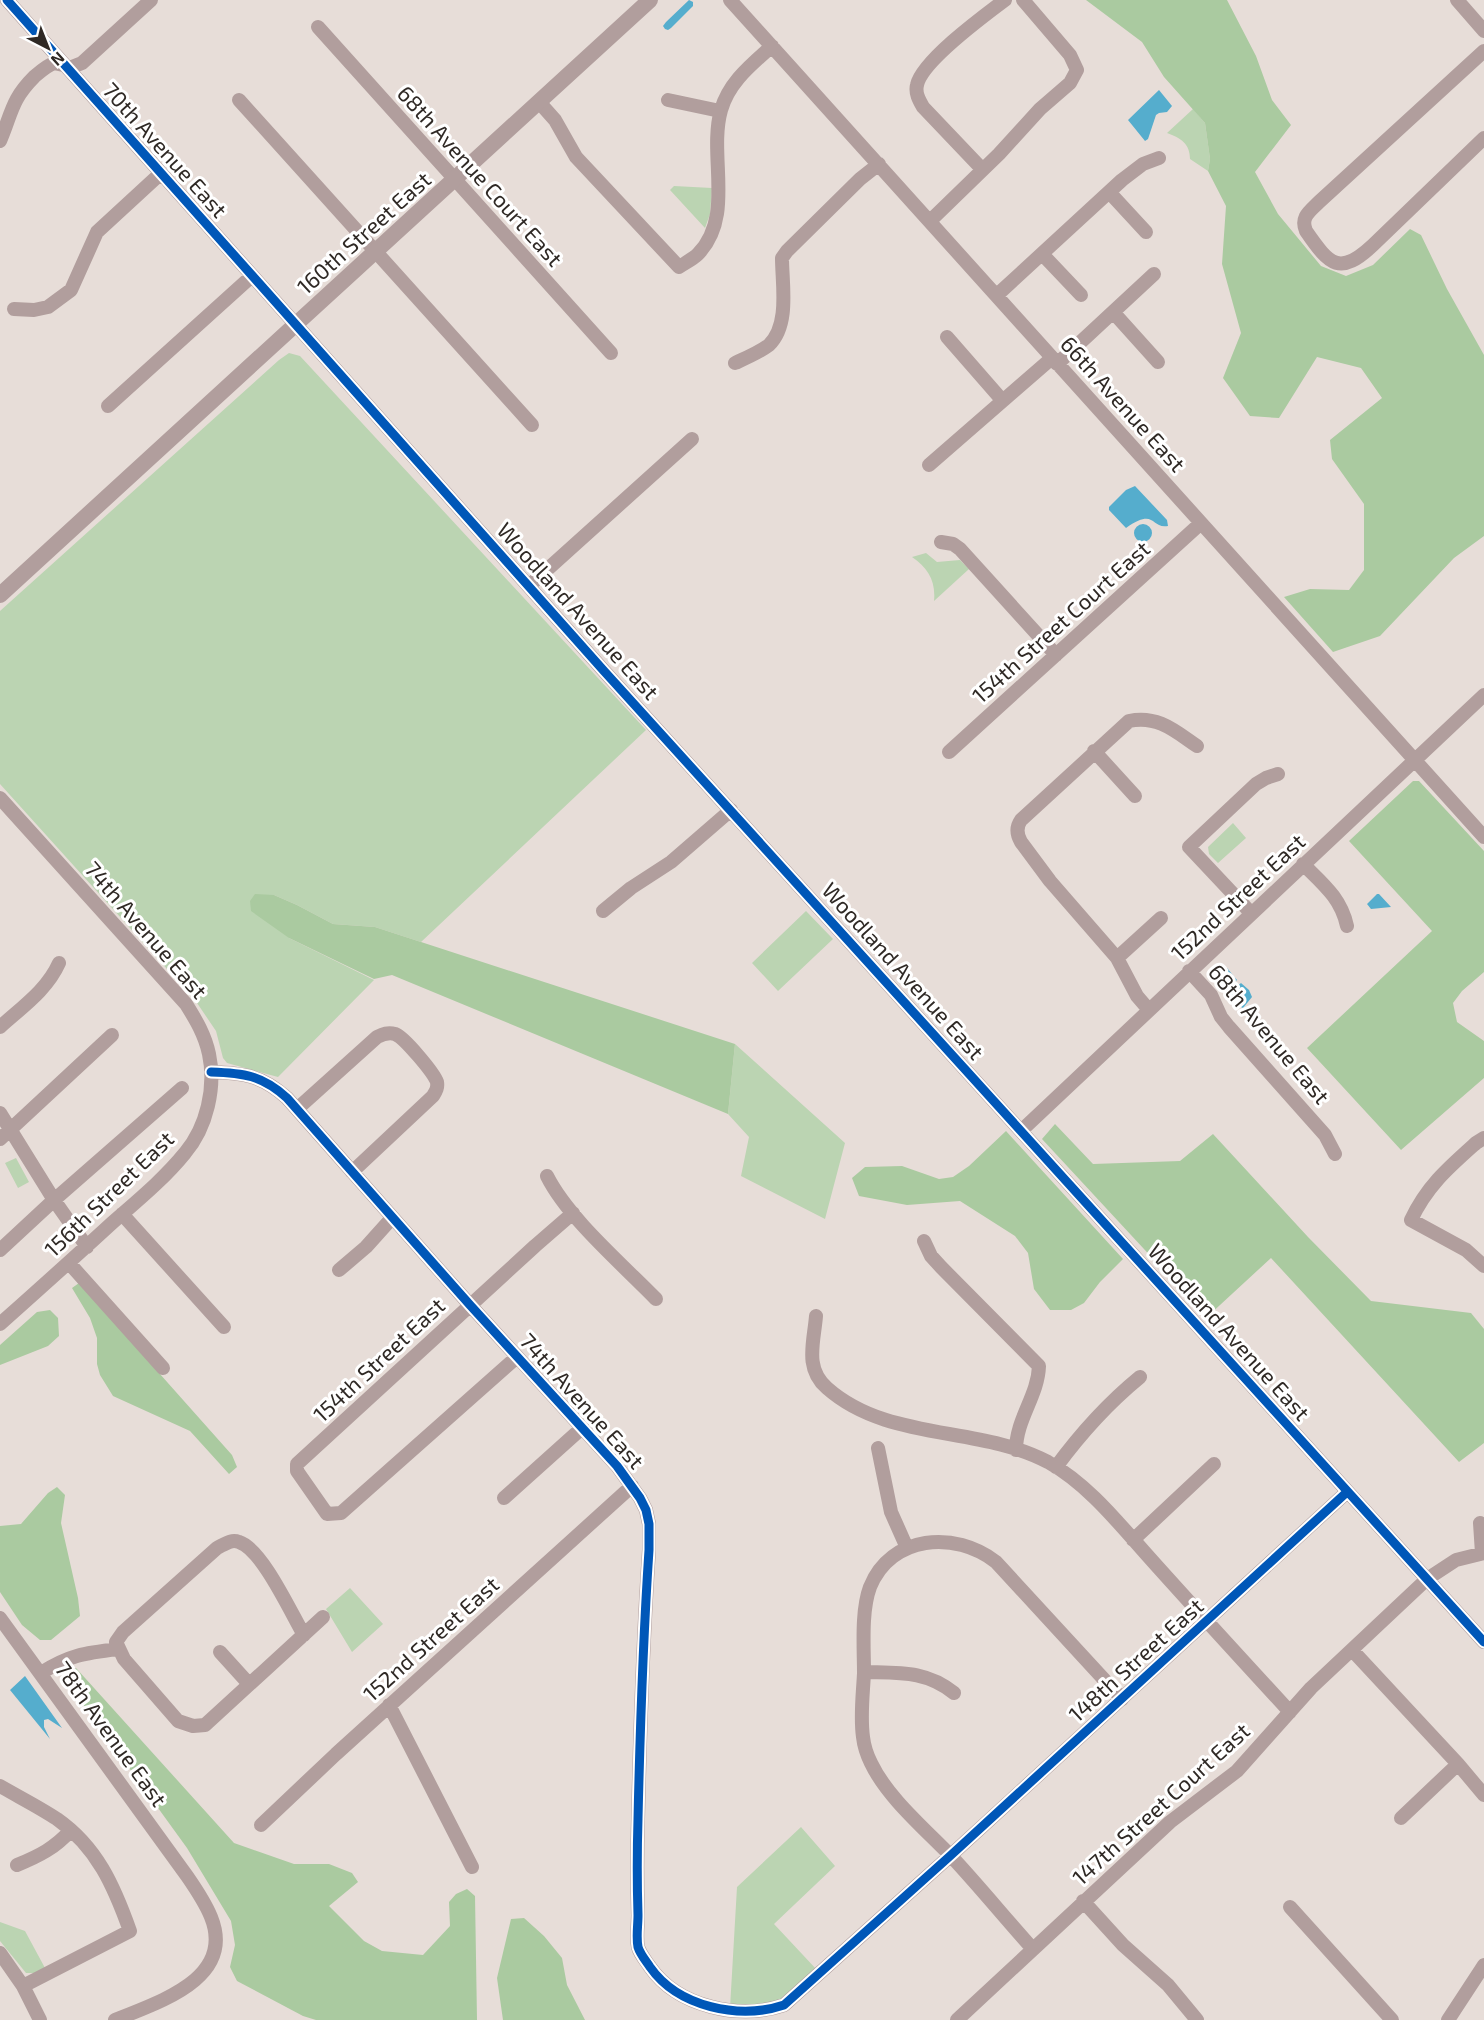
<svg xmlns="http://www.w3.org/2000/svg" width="1484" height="2020" viewBox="0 0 1484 2020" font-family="'Exo 2',sans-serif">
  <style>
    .green { fill: #bbd4b2 }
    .forest { fill: #aacaa0 }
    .water { fill: #55adcd }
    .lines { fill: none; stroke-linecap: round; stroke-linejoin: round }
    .minor { stroke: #b19e9d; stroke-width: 14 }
    .major { stroke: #b19e9d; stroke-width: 16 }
    .cycleway-casing { stroke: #fff; stroke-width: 13 }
    .cycleway { stroke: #0057b8; stroke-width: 9 }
    .labels { text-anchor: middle; stroke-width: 6; stroke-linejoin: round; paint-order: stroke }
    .street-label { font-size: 22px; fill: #2f2925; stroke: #fff }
  </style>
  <rect width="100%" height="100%" fill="#e7ddd8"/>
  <path class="green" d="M 1193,109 L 1205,123 L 1210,159 L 1208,171 L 1190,159 C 1190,144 1181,138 1167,133 Z
    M 674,186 L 712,188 L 710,214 L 705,228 L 670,190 Z
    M 289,353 L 300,356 L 646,730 L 421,942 L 375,927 L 333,924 L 297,905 L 274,895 L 289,938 L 374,980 L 278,1077 L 227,1063 L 223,1058 L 216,1031 L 195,1000 L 0,784 L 0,611 L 279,360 Z
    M 926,553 L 937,562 L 960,560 L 969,569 L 934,601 C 936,581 928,568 912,557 Z
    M 1233,823 L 1246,838 L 1218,863 L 1209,854 L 1208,847 Z
    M 806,911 L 833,939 L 778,991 L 752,963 Z
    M 735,1044 L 845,1143 L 825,1219 L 741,1176 L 749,1137 L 728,1114 Z
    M 16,1158 L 29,1182 L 18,1188 L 5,1163 Z
    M 350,1588 L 383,1624 L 352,1652 L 326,1609 Z
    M 801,1827 L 835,1866 L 774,1924 L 817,1970 L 782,2001 L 730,2008 L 737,1887 Z
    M 0,1922 L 25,1931 L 45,1968 L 35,1973 L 26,1973 L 0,1941 Z"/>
  <path class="forest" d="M 1086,0 L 1227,0 L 1256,56 L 1272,100 L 1291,125 L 1255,172 L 1278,214 L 1321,266 L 1346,276 L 1373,265 L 1410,229 L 1421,235 L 1447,289 L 1484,355 L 1484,536 L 1454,558 L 1380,636 L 1333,652 L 1284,597 L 1310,589 L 1349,590 L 1364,570 L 1364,504 L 1332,459 L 1330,440 L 1382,398 L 1361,368 L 1317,357 L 1279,418 L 1250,416 L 1223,378 L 1241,333 L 1222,264 L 1226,206 L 1208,171 L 1210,159 L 1205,123 L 1164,77 L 1142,42 Z
    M 1413,781 L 1419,781 L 1484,851 L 1484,972 L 1462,991 L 1453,1003 L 1457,1022 L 1484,1041 L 1484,1078 L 1401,1150 L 1307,1048 L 1432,931 L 1349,841 Z
    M 255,894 L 274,895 L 297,905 L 333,924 L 375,927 L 735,1044 L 728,1114 L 392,975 L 374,979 L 289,938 L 251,911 L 250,901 Z
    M 1055,1124 L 1093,1164 L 1180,1161 L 1213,1134 L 1308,1237 L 1371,1301 L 1471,1313 L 1484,1329 L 1484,1443 L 1459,1462 L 1271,1258 L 1207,1317 L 1042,1139 Z
    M 1006,1131 L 1123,1259 L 1100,1282 L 1084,1303 L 1071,1310 L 1050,1310 L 1034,1289 L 1028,1253 L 1015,1236 L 960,1201 L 907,1205 L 859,1196 L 852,1178 L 865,1167 L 902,1166 L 939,1179 L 953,1177 L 969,1166 Z
    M 79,1283 L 232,1455 L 237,1467 L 229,1474 L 190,1431 L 113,1396 L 100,1375 L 97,1364 L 97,1338 L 90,1318 L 72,1288 Z
    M 50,1310 L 58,1318 L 59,1336 L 48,1346 L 0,1365 L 0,1345 L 37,1312 Z
    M 57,1487 L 65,1495 L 61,1523 L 78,1598 L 80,1616 L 51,1640 L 40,1640 L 22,1625 L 0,1592 L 0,1526 L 21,1524 L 48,1493 Z
    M 76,1668 L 234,1843 L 294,1864 L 329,1864 L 352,1873 L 358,1882 L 329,1906 L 364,1941 L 382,1951 L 423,1955 L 450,1926 L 449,1902 L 456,1894 L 467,1889 L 475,1896 L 477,2020 L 316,2020 L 303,2016 L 237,1981 L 230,1967 L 235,1945 L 231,1921 L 187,1848 L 72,1689 L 70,1675 Z
    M 524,1918 L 544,1936 L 562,1958 L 567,1985 L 585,2020 L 503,2020 L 497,1978 L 511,1919 Z"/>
  <path class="water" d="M 689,0 L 693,2 L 693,6 L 671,28 L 668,30 L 665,29 L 663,26 L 666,22 Z
    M 1159,90 L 1172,106 L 1167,112 L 1159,113 L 1156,115 L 1148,139 L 1145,141 L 1128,120 Z
    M 1135,486 L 1167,520 L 1168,526 C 1150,529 1156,507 1126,528 L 1109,510 L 1109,507 L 1126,490 Z
    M1134 533a9 9 0 1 1 18 0a9 9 0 1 1-18 0Z
    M 1377,894 L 1379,894 L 1391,907 L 1371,909 L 1367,904 Z
    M 1227,968 L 1237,980 L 1226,989 L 1218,976 L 1221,971 Z
    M 1241,983 L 1249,990 L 1252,997 L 1243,1008 L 1235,1004 L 1227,995 Z
    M 25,1676 L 62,1728 L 48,1719 L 44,1720 L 44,1727 L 50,1739 L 10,1690 Z"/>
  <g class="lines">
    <path class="minor" d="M 7,0 L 604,671 L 1484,1642
      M 730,0 L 1484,837
      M 1457,0 L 1484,31
      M 318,27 L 611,353
      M 1484,51 L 1319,202 C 1310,211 1300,217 1306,231 C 1330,266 1340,276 1373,245 L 1484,138
      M 239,100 L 532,425
      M 668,100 L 720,111
      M 539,102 L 555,120 L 576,157 L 679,267 C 685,263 693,259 698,254 C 735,216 708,156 721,110 C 729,82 751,65 772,46
      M 0,141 C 12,113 11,100 34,77 C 40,72 46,66 54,63 L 72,67 L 82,63 L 151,0
      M 982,169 L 923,107 C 919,100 915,93 917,85 C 922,61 985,15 1005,0
      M 1110,193 L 1146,232
      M 930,221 L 999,154 L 1040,109 L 1070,83 L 1077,70 L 1070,55 L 1023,0
      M 1043,255 L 1081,295
      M 997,295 L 1122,180 L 1143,164 L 1159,158
      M 14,309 L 34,310 L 48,307 L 71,290 L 97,232 L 160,174
      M 1113,312 L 1158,362
      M 947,337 L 1002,400
      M 735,363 C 746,358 760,352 769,345 C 790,325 782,284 782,258 L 787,251 L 860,179 L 879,164
      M 1057,364 L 1154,274
      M 108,406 L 252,276
      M 929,465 L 1052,358
      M 941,542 L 953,544 L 960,549 L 1056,655
      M 530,585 L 692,439
      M 1094,751 L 1135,796
      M 949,752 L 1201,523
      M 0,798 L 186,1004 C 196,1020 205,1035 209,1054 C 216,1087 207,1127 185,1153 C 164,1179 137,1201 112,1223 C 75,1257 37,1291 0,1324
      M 1303,864 C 1323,884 1341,898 1347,926
      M 603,911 L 631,888 L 671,862 L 731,810
      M 1251,913 L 1189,847 L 1256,784 L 1266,778 L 1278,774
      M 1117,958 L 1161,918
      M 1189,971 L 1211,995 L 1221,1017 L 1229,1027 L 1325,1135 L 1335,1154
      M 1149,1010 L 1137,996 L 1117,958 L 1050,881 L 1021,842 C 1017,835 1016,827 1021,820 L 1129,721 C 1158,715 1175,731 1197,746
      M 0,1027 C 22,1007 47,990 59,963
      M 211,1072 C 243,1073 262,1075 287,1098 L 470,1305 L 617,1466 L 640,1498 L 646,1510 L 649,1524 L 649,1550 C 643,1640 640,1730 638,1819 C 637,1852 637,1883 638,1915 C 638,1926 636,1937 638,1947 C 640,1954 646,1961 650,1967 C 678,2007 739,2020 784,2005 L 950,1856 L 1347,1492
      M 297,1109 L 377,1037 C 383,1034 388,1032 395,1034 C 404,1037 434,1073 437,1082 C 438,1088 436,1091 433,1096 L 352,1172
      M 0,1113 L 54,1200 L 87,1247
      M 1022,1130 L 1484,695
      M 1484,1138 L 1476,1143 C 1448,1168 1427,1186 1411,1220 L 1466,1250 L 1484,1266
      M 0,1139 L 112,1035
      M 547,1176 C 568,1218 622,1264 656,1299
      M 122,1214 L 224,1327
      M 924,1241 L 931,1256 L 941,1267 L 1039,1366 C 1038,1396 1016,1419 1016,1450
      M 0,1250 L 54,1200 L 182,1088
      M 69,1263 L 163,1368
      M 339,1270 L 366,1247 L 392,1218
      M 816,1316 C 814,1342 804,1368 827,1388 C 888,1442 978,1425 1048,1462 C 1091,1486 1123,1529 1156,1565 C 1200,1614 1245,1663 1290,1712
      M 517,1357 L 341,1513 L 327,1514 L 297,1471 L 297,1464 L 535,1246 L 573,1213
      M 878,1448 L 891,1512 L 907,1548
      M 1056,1467 C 1081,1433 1107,1404 1140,1377
      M 504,1498 L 582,1428
      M 1480,1523 L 1482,1553
      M 1133,1540 L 1214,1464
      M 0,1618 L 187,1876 C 196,1889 205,1902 211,1917 C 236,1979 158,2002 115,2020
      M 304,1635 C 291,1613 262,1549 239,1542 C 231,1539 225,1544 217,1548 L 123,1632 L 116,1642 L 124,1659 L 178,1721 L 193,1726 L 205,1725 L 323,1617
      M 1352,1650 L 1458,1764 L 1484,1795
      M 220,1652 L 249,1684
      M 864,1672 C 898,1673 926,1670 954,1693
      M 41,1673 C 69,1655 85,1653 118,1649
      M 389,1705 L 472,1867
      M 0,1786 C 19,1797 39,1807 57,1819 C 97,1847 114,1886 130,1931 L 23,1986
      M 1401,1818 L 1458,1764
      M 261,1825 L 336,1754 L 632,1486
      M 17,1865 C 39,1856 55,1848 71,1830
      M 1083,1901 L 1123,1945 L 1168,1985 L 1197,2020
      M 1290,1907 L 1392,2020
      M 1032,1948 C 1005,1918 979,1886 951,1856 C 925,1829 887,1797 871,1763 C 867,1755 864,1746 863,1737 C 860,1716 863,1694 864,1673 C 864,1648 861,1611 870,1587 C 891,1535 955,1530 996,1562 L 1122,1699
      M 0,1953 L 23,1986 L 40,2020
      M 957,2020 L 1170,1822 L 1237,1771 L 1311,1688 L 1427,1579 L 1456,1560 L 1484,1553
      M 1448,2020 L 1484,1965"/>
    <path class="major" d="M 0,595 L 650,0"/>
    <g class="cycleway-casing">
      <path id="cycleway" d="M 7,0 L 604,671 L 1484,1642
        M 211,1072 C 243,1073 262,1075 287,1098 L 470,1305 L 617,1466 L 640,1498 L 646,1510 L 649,1524 L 649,1550 C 643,1640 640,1730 638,1819 C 637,1852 637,1883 638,1915 C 638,1926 636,1937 638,1947 C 640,1954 646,1961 650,1967 C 678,2007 739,2020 784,2005 L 950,1856 L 1347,1492"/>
    </g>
    <use href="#cycleway" class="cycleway"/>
  </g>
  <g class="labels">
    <g class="street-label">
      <text transform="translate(165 150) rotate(48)" y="8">70th Avenue East</text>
      <text transform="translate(480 176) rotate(48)" y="8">68th Avenue Court East</text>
      <text transform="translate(364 233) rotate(-42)" y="8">160th Street East</text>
      <text transform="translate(1123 404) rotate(48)" y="8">66th Avenue East</text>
      <text transform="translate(578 611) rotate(48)" y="8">Woodland Avenue East</text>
      <text transform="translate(1061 622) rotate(-42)" y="8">154th Street Court East</text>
      <text transform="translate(1238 897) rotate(-43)" y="8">152nd Street East</text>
      <text transform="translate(146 930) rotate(49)" y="8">74th Avenue East</text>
      <text transform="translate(903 971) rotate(48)" y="8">Woodland Avenue East</text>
      <text transform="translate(1269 1034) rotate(50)" y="8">68th Avenue East</text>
      <text transform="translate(109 1194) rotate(-44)" y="8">156th Street East</text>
      <text transform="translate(1229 1332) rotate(48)" y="8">Woodland Avenue East</text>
      <text transform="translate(379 1360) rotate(-43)" y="8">154th Street East</text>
      <text transform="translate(582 1401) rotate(48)" y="8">74th Avenue East</text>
      <text transform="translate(431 1639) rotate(-42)" y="8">152nd Street East</text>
      <text transform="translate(1136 1660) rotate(-42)" y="8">148th Street East</text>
      <text transform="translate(111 1734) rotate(54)" y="8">78th Avenue East</text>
      <text transform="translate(1161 1804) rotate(-42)" y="8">147th Street Court East</text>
    </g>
  </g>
  <g transform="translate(48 48) rotate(138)" stroke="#ffffff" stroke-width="4.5" paint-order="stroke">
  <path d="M0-4.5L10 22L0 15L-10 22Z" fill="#2f2925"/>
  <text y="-9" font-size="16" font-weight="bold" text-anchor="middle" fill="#2f2925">N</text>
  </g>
</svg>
